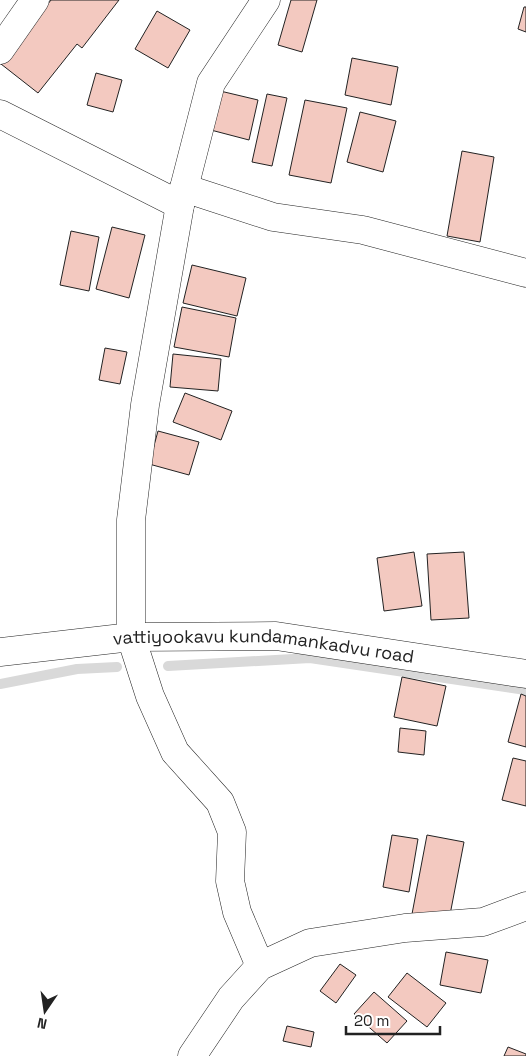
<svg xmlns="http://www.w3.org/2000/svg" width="526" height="1056" viewBox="0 0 526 1056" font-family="'Space Grotesk',sans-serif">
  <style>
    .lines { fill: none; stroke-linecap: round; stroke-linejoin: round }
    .stream { stroke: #d9d9d9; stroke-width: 10 }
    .building { fill: #f3c9c0; stroke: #222 }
    .street-casing { stroke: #222; stroke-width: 29 }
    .street { stroke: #fff; stroke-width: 28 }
    .labels { text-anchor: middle; stroke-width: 4; stroke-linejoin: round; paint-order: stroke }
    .street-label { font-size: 18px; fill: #222; stroke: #fff }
  </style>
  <rect width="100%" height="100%" fill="#fff"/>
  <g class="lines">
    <path class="stream" d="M 168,666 L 310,658 L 526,690
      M 0,684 L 77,669 L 117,667"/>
  </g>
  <path class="building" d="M 51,0 L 119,0 L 82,48 L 77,44 L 38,93 L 1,64 Z
    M 291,0 L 317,0 L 302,52 L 278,45 Z
    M 524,7 L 526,7 L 526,32 L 518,29 Z
    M 157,11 L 190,30 L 168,68 L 135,49 Z
    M 352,58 L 398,67 L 391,105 L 345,95 Z
    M 96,73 L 122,80 L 113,112 L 87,105 Z
    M 216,90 L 258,100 L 249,140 L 207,129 Z
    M 267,94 L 287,98 L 272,166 L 252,162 Z
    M 305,100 L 347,108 L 331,183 L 289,175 Z
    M 360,112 L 396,121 L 383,172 L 347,162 Z
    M 462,151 L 494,157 L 480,242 L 447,236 Z
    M 112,227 L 145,235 L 129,298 L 96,289 Z
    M 71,231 L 99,237 L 89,291 L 60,285 Z
    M 192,265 L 246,278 L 237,316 L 183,303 Z
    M 182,307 L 236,318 L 229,357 L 174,347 Z
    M 105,348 L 127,352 L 120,384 L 99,380 Z
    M 173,354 L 221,359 L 218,391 L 170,387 Z
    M 185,393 L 232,411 L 221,440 L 173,422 Z
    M 158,431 L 199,442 L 189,475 L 149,464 Z
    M 414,552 L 422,606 L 384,611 L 377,558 Z
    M 464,552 L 469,618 L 431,620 L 427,554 Z
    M 402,677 L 446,686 L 437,726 L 394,717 Z
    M 521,694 L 526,696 L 526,747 L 508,742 Z
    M 400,728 L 426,731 L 424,755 L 398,752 Z
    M 513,758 L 526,761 L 526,806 L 502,800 Z
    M 392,835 L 418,839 L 409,892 L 383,887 Z
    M 427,835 L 464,842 L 449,920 L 412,914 Z
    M 446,952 L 488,960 L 481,993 L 440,985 Z
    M 340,964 L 356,975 L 336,1003 L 320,991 Z
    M 407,973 L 446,1003 L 427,1027 L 388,997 Z
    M 374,992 L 407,1021 L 387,1043 L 354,1014 Z
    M 287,1026 L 314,1032 L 311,1047 L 283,1041 Z
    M 508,1047 L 526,1054 L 526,1056 L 504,1056 Z"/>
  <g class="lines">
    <g class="street-casing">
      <g id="street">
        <path d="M 0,50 L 35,0"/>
        <path d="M 0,114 L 180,205 L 184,188 L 273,217 L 363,230 L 526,273"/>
        <path d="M 184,188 L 211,83 L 266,0"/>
        <path d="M 180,205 L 145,405 L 131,520 L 131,637 L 150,696 L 175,752 L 220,802 L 232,832 L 230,881 L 237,912 L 260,966"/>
        <path id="s1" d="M 0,652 L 131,637 L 276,636 L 526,674"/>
        <path d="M 192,1056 L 231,998 L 260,966 L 310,943 L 405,928 L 483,922 L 526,906"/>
      </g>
    </g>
    <use href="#street" class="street"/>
  </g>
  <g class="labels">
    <g class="street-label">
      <text dy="6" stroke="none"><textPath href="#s1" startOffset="265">vattiyookavu kundamankadvu road</textPath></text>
    </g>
  </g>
  <g transform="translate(45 1011) rotate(193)" stroke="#ffffff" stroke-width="4" paint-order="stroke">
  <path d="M0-4L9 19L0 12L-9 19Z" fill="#222222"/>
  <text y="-8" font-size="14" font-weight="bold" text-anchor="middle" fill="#222222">N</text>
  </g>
  <path d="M346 1026v8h94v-8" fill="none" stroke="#222222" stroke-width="2.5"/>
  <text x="354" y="1026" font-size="15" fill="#222222" stroke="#ffffff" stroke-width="4" paint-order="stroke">20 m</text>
</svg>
